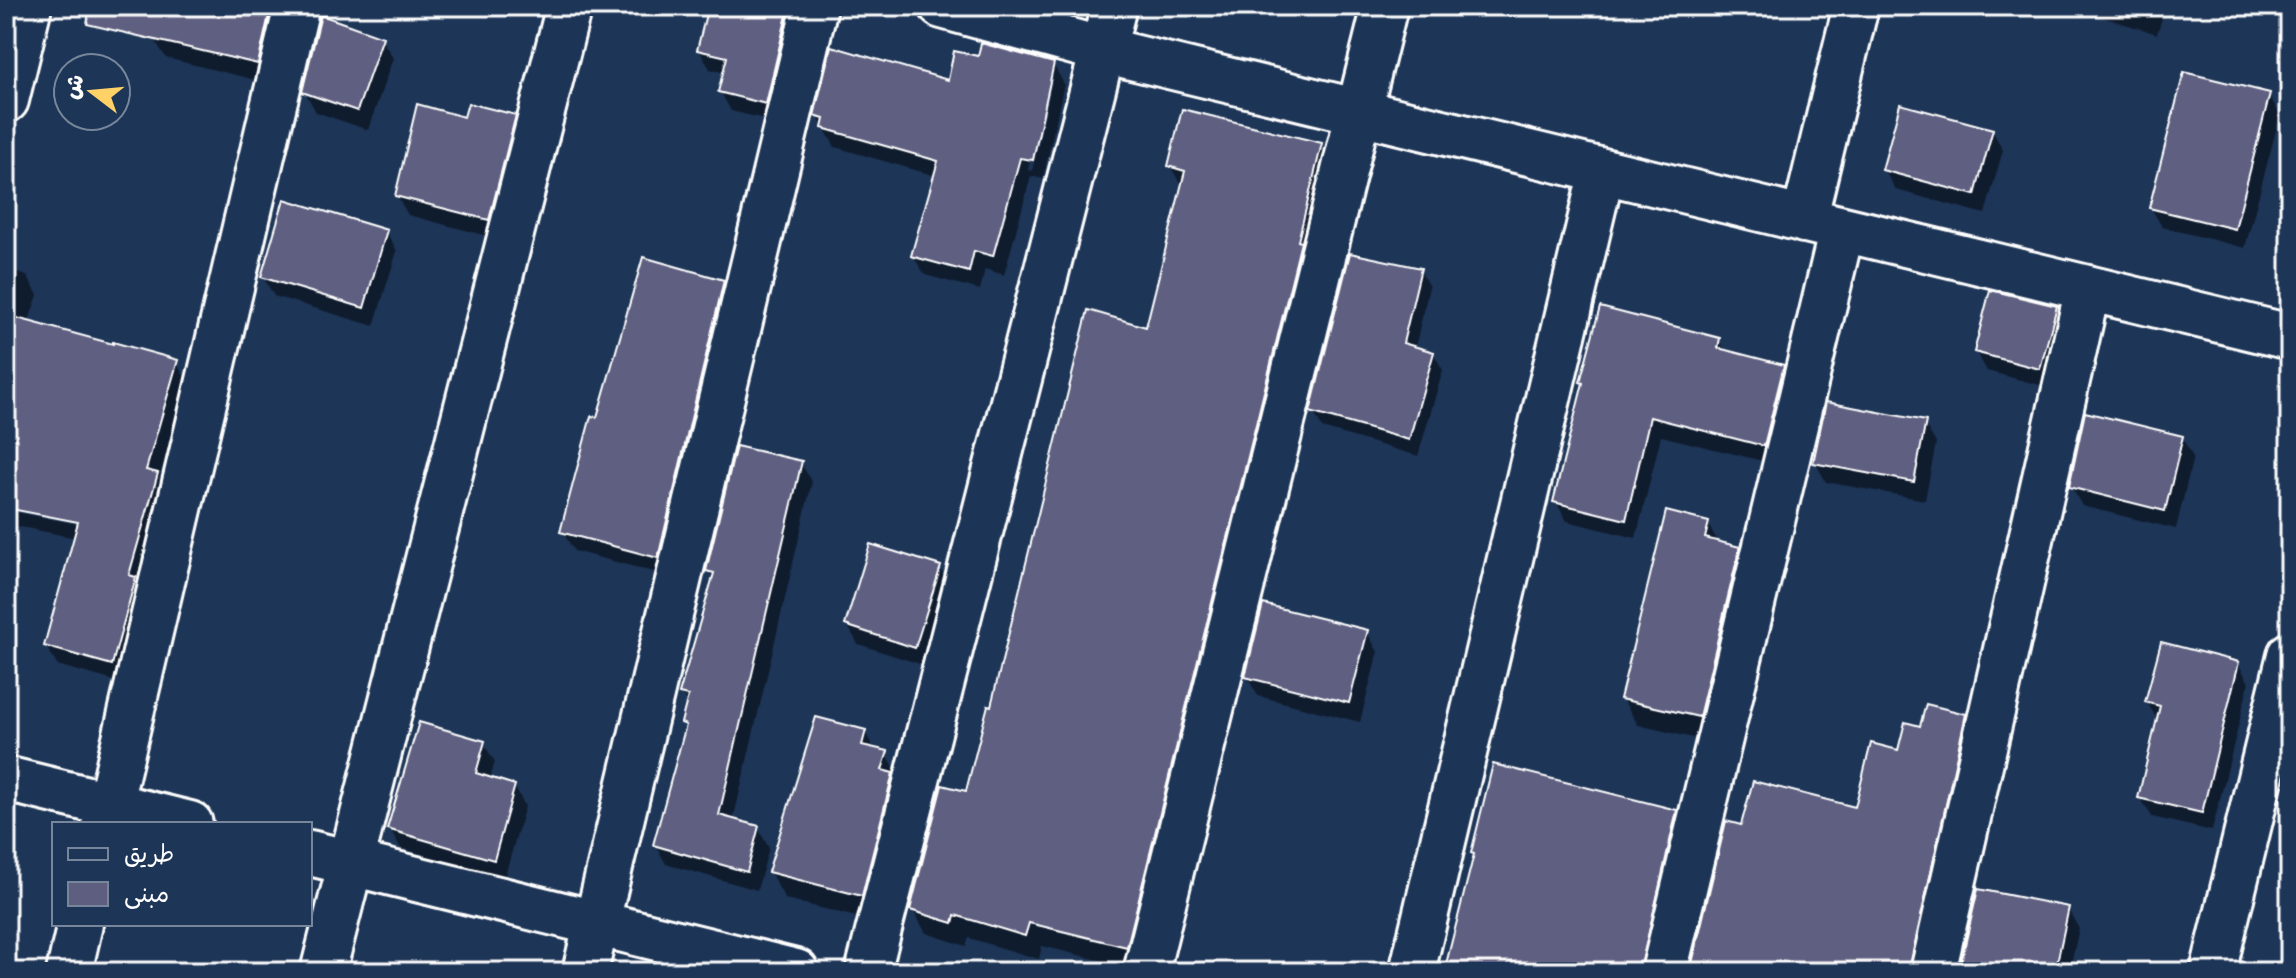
<svg xmlns="http://www.w3.org/2000/svg" width="2296" height="978" viewBox="0 0 2296 978" font-family="'Shantell Sans','Playpen Sans Arabic',sans-serif">
  <style>
    .shadow { fill: #0007; fill-rule: evenodd }
    .building { fill: #5e5e81; stroke: #fff; stroke-width: 2 }
    .lines { fill: none; stroke-linecap: round; stroke-linejoin: round }
    .street-casing { stroke: #fff; stroke-width: 50 }
    .street { stroke: #1d3557; stroke-width: 44 }
  </style>
  <rect width="100%" height="100%" fill="#1d3557"/>
  <filter id="ink" filterUnits="userSpaceOnUse"><feTurbulence type="fractalNoise" baseFrequency=".0125" numOctaves="2"/><feDisplacementMap in="SourceGraphic" scale="16" xChannelSelector="R" yChannelSelector="G"/><feConvolveMatrix kernelMatrix="1 2 1 2 8 2 1 2 1" color-interpolation-filters="sRGB"/></filter>
  <g filter="url(#ink)">
    <path class="shadow" d="M 163,6 L 278,6 L 268,83 L 166,58 L 154,39 Z
      M 710,6 L 783,6 L 788,7 L 799,27 L 777,122 L 731,111 L 720,91 L 725,73 L 710,69 L 699,50 Z
      M 2089,6 L 2166,6 L 2157,34 L 2093,14 Z
      M 381,38 L 393,58 L 368,130 L 316,112 L 305,92 Z
      M 1053,64 L 1064,84 L 1043,179 L 1031,176 L 1004,275 L 985,269 L 980,290 L 925,275 L 913,256 L 936,176 L 835,147 L 817,116 L 949,82 ZM 1049,77 L 1053,77 L 1032,171 L 1028,170 Z
      M 2269,95 L 2280,115 L 2245,248 L 2162,227 L 2151,208 Z
      M 514,116 L 525,136 L 499,239 L 408,215 L 397,196 L 466,120 Z
      M 1992,130 L 2003,150 L 1985,214 L 1896,190 L 1884,170 Z
      M 1321,145 L 1334,169 L 1140,970 L 1042,946 L 1039,959 L 969,938 L 966,946 L 926,933 L 912,909 L 968,793 L 993,708 L 1147,330 L 1183,188 L 1170,166 Z
      M 386,232 L 397,251 L 374,326 L 274,296 L 263,277 Z
      M 6,269 L 27,276 L 38,295 L 28,323 L 176,362 L 187,381 L 159,479 L 168,494 L 122,683 L 57,665 L 46,646 L 76,538 L 6,524 L 6,510 L 87,526 L 88,522 L 6,506 Z
      M 1420,270 L 1429,287 L 1415,348 L 1433,353 L 1443,370 L 1418,456 L 1322,428 L 1313,411 Z
      M 723,282 L 734,301 L 669,576 L 574,551 L 563,532 L 598,420 Z
      M 2055,308 L 2067,328 L 2051,388 L 1987,371 L 1976,352 Z
      M 1719,340 L 1726,352 L 1782,367 L 1794,386 L 1775,464 L 1661,436 L 1636,538 L 1567,521 L 1556,502 Z
      M 1924,423 L 1936,443 L 1925,500 L 1826,482 L 1815,462 Z
      M 2182,438 L 2193,457 L 2176,529 L 2082,506 L 2071,486 Z
      M 800,462 L 812,482 L 733,821 L 758,828 L 769,848 L 757,890 L 666,864 L 655,844 L 687,729 L 683,723 L 688,705 L 681,694 L 714,580 L 708,570 Z
      M 1708,524 L 1719,544 L 1739,548 L 1754,575 L 1714,743 L 1638,725 L 1622,698 Z
      M 939,567 L 951,587 L 926,666 L 858,644 L 847,625 Z
      M 1367,632 L 1378,652 L 1360,722 L 1258,696 L 1247,677 Z
      M 2238,663 L 2249,683 L 2212,831 L 2152,817 L 2140,797 L 2158,721 L 2147,702 Z
      M 1964,716 L 1978,740 L 1926,972 L 1692,972 L 1743,828 L 1856,809 L 1899,753 L 1922,729 Z
      M 865,732 L 875,750 L 886,753 L 902,780 L 876,922 L 785,899 L 770,872 Z
      M 483,743 L 495,762 L 490,779 L 514,786 L 525,806 L 504,879 L 401,848 L 389,829 Z
      M 1676,811 L 1690,835 L 1657,972 L 1446,972 Z
      M 2068,909 L 2079,929 L 2069,972 L 1962,972 L 1961,971 Z"/>
    <path class="building" d="M 90,6 L 271,6 L 258,64 L 87,24 Z
      M 708,6 L 789,6 L 766,104 L 718,92 L 727,57 L 697,50 Z
      M 321,15 L 383,37 L 357,111 L 302,92 Z
      M 981,43 L 1054,63 L 1033,160 L 1020,158 L 993,256 L 974,251 L 969,272 L 911,256 L 938,161 L 822,128 L 824,119 L 814,116 L 831,46 L 948,80 L 954,51 L 978,56 Z
      M 2184,72 L 2270,93 L 2235,229 L 2149,208 Z
      M 468,103 L 516,115 L 489,220 L 395,196 L 417,104 L 464,117 Z
      M 1900,104 L 1993,129 L 1975,195 L 1882,170 Z
      M 1182,109 L 1322,143 L 1298,241 L 1301,242 L 1127,947 L 1029,923 L 1025,936 L 955,915 L 953,923 L 910,910 L 942,785 L 966,791 L 988,705 L 991,706 L 1088,310 L 1146,327 L 1185,171 L 1168,166 Z
      M 284,199 L 387,230 L 364,308 L 261,277 Z
      M 1350,253 L 1421,268 L 1403,343 L 1434,352 L 1409,440 L 1310,412 Z
      M 643,257 L 724,280 L 658,558 L 560,532 L 591,416 L 597,417 Z
      M 1990,290 L 2057,306 L 2040,369 L 1974,352 Z
      M 1600,307 L 1720,338 L 1718,348 L 1784,365 L 1764,446 L 1650,417 L 1626,520 L 1553,502 L 1583,383 L 1580,382 Z
      M 6,315 L 113,344 L 113,342 L 178,360 L 146,470 L 158,473 L 129,575 L 136,577 L 112,665 L 44,646 L 78,522 L 6,508 Z
      M 1826,402 L 1926,421 L 1914,482 L 1813,463 Z
      M 2085,412 L 2183,436 L 2165,511 L 2069,487 Z
      M 736,446 L 802,461 L 719,815 L 759,826 L 747,872 L 653,845 L 686,725 L 681,723 L 688,696 L 679,694 L 714,573 L 706,571 Z
      M 1666,511 L 1709,522 L 1705,538 L 1740,547 L 1699,717 L 1620,699 Z
      M 870,544 L 941,566 L 915,648 L 845,625 Z
      M 1263,604 L 1368,630 L 1349,703 L 1245,677 Z
      M 2161,642 L 2239,662 L 2202,813 L 2138,798 L 2160,706 L 2145,702 Z
      M 1926,704 L 1966,714 L 1909,972 L 1690,972 L 1726,821 L 1741,825 L 1753,781 L 1855,807 L 1871,743 L 1898,750 L 1905,722 L 1920,726 Z
      M 816,717 L 866,730 L 862,745 L 888,751 L 882,770 L 893,773 L 862,896 L 768,872 Z
      M 419,722 L 485,741 L 476,773 L 515,785 L 494,860 L 387,829 Z
      M 1493,764 L 1677,810 L 1640,972 L 1444,972 L 1474,854 L 1471,853 Z
      M 1978,889 L 2069,907 L 2055,972 L 1959,971 Z"/>
    <g class="lines">
      <g class="street-casing">
        <path id="street" d="M 942,6 L 1103,50 L 2290,337
          M 6,100 L 29,6
          M 1804,220 L 1856,6
          M 6,779 L 190,824
          M 105,824 L 297,6
          M 310,853 L 796,972
          M 69,972 L 80,924
          M 323,972 L 569,6
          M 585,972 L 815,6
          M 868,972 L 1114,6
          M 1146,972 L 1385,6
          M 1412,972 L 1602,171
          M 1664,972 L 1842,229
          M 1933,972 L 2088,288
          M 2213,972 L 2290,655"/>
      </g>
      <use href="#street" class="street"/>
    </g>
  </g>
  <rect width="2296" height="978" fill="none" stroke="#1d3557" stroke-width="32"/>
  <rect x="16" y="16" width="2264" height="946" fill="none" stroke="#fff" stroke-width="3" filter="url(#ink)"/>
  <rect x="52" y="822" width="260" height="104" fill="#1d3557" stroke="#77869a" stroke-width="2"/>
  <rect x="68" y="848" width="40" height="12" fill="#1d3557" stroke="#77869a" stroke-width="2"/>
  <text x="124" y="862" font-size="24" fill="#ffffff">طريق</text>
  <rect x="68" y="882" width="40" height="24" fill="#5e5e81" stroke="#77869a" stroke-width="2"/>
  <text x="124" y="902" font-size="24" fill="#ffffff">مبنى</text>
  <g transform="translate(92 92) rotate(286)"><circle r="38" fill="#1d3557" stroke="#77869a" stroke-width="2"/>
  <path d="M0-6L14 30L0 20L-14 30Z" fill="#ffd166"/>
  <text y="-12" font-size="22" font-weight="bold" text-anchor="middle" fill="#ffffff">ش</text>
  </g>
</svg>
